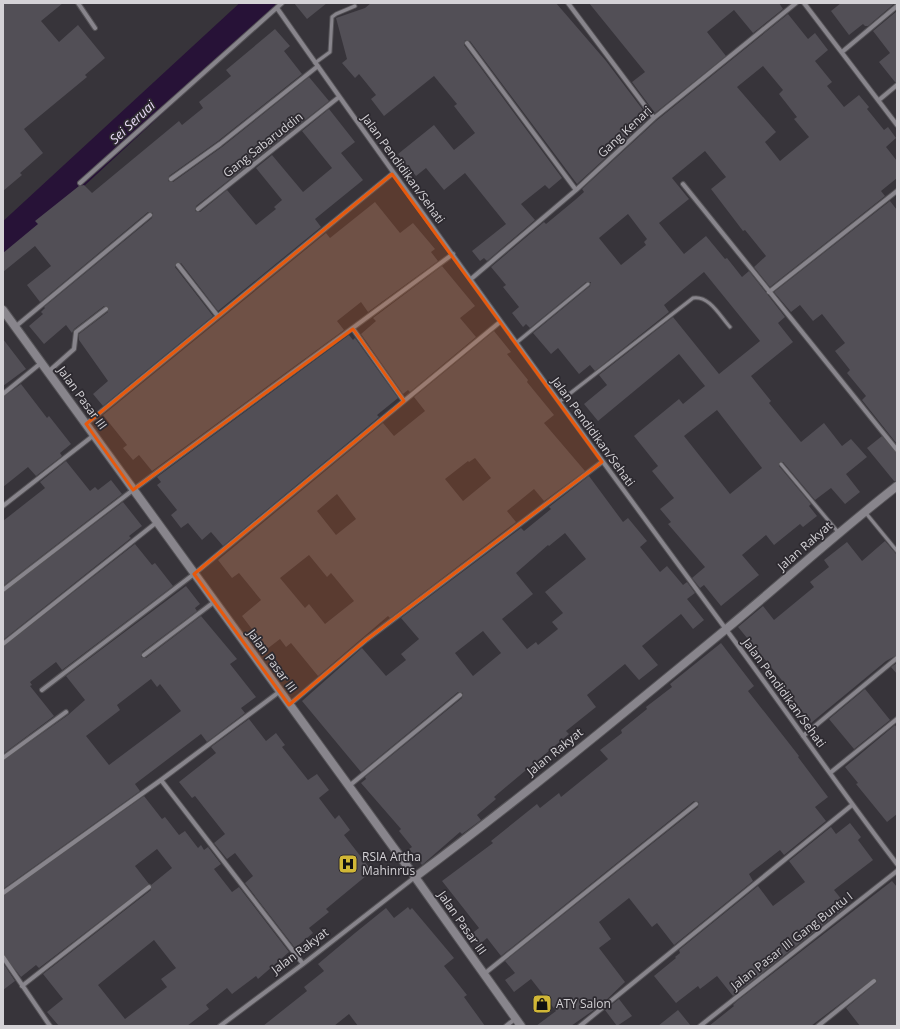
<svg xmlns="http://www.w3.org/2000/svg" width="900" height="1029" viewBox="0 0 900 1029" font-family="'Open Sans',sans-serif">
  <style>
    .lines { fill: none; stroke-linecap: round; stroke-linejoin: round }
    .river { stroke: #271237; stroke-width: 29 }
    .building { fill: #524f56; fill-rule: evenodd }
    .lane-casing { stroke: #555357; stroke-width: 5 }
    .street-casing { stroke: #555357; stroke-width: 6 }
    .secondary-casing { stroke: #555357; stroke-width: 10 }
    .lane { stroke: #88858c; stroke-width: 3 }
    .street { stroke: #88858c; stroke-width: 4 }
    .secondary { stroke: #88858c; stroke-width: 8 }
    .marked { fill: #e8590c; fill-opacity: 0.2; stroke: #e8590c; stroke-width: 3; stroke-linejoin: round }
    .labels { text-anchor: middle; stroke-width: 3.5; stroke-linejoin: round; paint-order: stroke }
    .street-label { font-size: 12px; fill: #d4d2d6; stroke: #2d2a30 }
    .poi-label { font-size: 12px; fill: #d4d2d6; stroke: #2d2a30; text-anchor: start }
    .water-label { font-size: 13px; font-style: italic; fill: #e9dbf7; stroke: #2d2a30 }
  </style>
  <rect width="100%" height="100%" fill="#37343a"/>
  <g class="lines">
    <path class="river" d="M 3,241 L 261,3"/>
  </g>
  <path class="building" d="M 3,3 L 63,3 L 41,21 L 59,42 L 78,25 L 105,58 L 85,75 L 87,77 L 24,129 L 43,153 L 20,173 L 22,175 L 3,191 Z
    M 294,3 L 327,3 L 307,19 Z
    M 371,3 L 556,3 L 606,61 L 649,118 L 577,184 L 470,41 L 465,40 L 464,45 L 562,178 L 549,189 L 545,185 L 521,204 L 535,220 L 487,261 L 484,258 L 480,261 L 472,251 L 506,224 L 465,173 L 444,190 L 426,168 L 416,176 L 398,154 L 434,125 L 454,150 L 475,133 L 454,106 L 457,104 L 434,76 L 384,116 L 371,99 L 376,95 L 359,74 L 355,78 L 342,63 L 347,59 L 336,18 L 365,8 Z
    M 589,3 L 779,3 L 783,9 L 753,33 L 734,10 L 707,32 L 726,56 L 655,113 L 632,82 L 645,72 Z
    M 841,3 L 895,3 L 868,26 L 865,26 L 863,24 L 849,35 L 831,11 Z
    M 897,11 L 897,82 L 895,82 L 879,62 L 890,53 L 873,31 Z
    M 788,14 L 808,39 L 815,33 L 828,50 L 815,61 L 832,82 L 827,86 L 844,107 L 859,95 L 869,107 L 867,109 L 884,130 L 888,127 L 896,138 L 886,147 L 897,161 L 897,178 L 881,191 L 885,196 L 770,287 L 754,267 L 766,256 L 745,230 L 743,231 L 711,189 L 726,177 L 705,151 L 672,178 L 689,199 L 659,223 L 684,254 L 706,236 L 725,259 L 727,258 L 742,277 L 749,271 L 785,317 L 778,323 L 793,342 L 751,376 L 771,401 L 769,403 L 801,442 L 824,423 L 842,446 L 851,439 L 867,457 L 846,474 L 860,492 L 845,504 L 831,488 L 815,500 L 783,462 L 779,462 L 779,466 L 811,504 L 809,506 L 817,516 L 803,527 L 800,524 L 774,545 L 766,535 L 742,555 L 759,575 L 721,606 L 704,585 L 700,588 L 692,578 L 705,567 L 668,524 L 671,522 L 660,509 L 674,498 L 652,471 L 658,466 L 634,436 L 679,399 L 683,404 L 705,386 L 679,354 L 598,421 L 584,404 L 607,385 L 599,375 L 673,317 L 719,374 L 760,341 L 704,272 L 664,305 L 669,312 L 595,371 L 590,365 L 579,374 L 558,348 L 551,354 L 533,333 L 590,286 L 591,282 L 586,282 L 530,328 L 526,324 L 523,327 L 512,313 L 519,307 L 503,287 L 506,285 L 491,267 L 544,222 L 546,224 L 575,200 L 584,192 L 582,189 L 656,121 ZM 763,66 L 783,90 L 779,94 L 797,117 L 794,119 L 809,137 L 780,161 L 765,142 L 776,132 L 737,87 ZM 628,214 L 647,239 L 644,242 L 646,245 L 621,265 L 599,238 ZM 717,410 L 762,468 L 730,494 L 684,436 Z
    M 275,29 L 290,46 L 284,51 L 302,74 L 218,141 L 169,176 L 168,181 L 173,182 L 222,147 L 309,77 L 329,101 L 196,206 L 195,211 L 200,212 L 227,190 L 256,225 L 276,209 L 274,207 L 282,200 L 256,168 L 272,155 L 303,192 L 332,168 L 302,131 L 329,109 L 355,142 L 341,153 L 363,180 L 315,219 L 321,227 L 218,311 L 181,263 L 176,263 L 175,267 L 213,316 L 103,406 L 93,394 L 108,381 L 79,340 L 79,334 L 108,312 L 108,307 L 104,306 L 74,329 L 72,333 L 66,325 L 44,344 L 29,326 L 43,314 L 41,312 L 45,308 L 44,307 L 152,218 L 153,213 L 148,212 L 40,302 L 27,285 L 51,266 L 35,246 L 3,272 L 3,253 L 38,224 L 35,221 L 79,186 L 84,185 L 92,193 L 179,121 L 182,125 L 203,108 L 199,102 L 231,76 L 226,70 Z
    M 890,201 L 897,210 L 897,444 L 862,400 L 866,396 L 847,373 L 850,370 L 835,351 L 845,343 L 822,314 L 813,321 L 800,305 L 791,312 L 774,292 Z
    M 375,202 L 400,233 L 413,223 L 435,249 L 431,252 L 438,261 L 368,312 L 361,302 L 337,321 L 344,330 L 152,471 L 139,455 L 133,460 L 123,448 L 127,445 L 103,415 L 326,233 L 330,238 Z
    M 442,266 L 475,306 L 460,318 L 476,337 L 410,392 L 408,390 L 403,394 L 361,334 L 376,321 L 373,318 Z
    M 494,331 L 511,352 L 507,354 L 528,380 L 527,382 L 554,415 L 544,423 L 585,471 L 544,501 L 534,489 L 507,511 L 516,522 L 390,618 L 388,616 L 318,676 L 291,643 L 286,647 L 280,639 L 267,649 L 242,616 L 261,600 L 239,573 L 232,578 L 218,560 L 383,423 L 394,436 L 425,411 L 414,397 ZM 475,458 L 491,478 L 463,501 L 445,479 L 468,461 L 469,462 ZM 337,494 L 356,519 L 336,535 L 317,511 ZM 309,555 L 327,577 L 331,573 L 354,601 L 325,624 L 309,604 L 305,608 L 280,578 Z
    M 349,335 L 353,340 L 355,338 L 398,398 L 377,415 L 379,417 L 223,546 L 211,532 L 202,540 L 188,523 L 181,528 L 171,515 L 177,510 L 157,485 L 161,482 L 157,477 Z
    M 3,339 L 26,369 L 3,386 Z
    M 21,384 L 47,418 L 49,416 L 71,444 L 60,453 L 62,456 L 36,476 L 28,467 L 3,487 L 3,397 Z
    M 882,436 L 897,453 L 897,481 L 894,481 L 867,448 Z
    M 66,461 L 90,491 L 95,487 L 98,490 L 111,480 L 122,494 L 3,586 L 3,521 L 45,488 L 40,482 Z
    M 589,476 L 623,522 L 628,518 L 647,541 L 640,547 L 660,572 L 667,566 L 683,585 L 687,582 L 695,593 L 687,599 L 704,620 L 693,629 L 681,614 L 642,646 L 658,665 L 639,680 L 625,664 L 587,695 L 596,707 L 566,731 L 569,734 L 494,797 L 496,799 L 477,815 L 481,820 L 462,834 L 460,832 L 422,865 L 409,849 L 412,847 L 399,831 L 401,829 L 361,783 L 366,779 L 365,777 L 462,698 L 463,693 L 458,692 L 361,772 L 302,701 L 362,648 L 386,676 L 406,660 L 401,654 L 419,639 L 401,618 L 521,528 L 524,531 L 551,509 L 549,507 ZM 565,533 L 586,559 L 545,592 L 563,613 L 552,622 L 558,629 L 538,645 L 536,642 L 527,649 L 502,619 L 533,594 L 516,573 L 548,545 L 549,546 ZM 483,631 L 501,653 L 473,676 L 455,653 Z
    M 123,502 L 142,526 L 129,536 L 131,538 L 3,640 L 3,593 Z
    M 885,541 L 897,555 L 897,655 L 886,661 L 811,723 L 783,686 L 785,684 L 738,627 L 763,606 L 774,620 L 814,587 L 810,582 L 829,567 L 824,560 L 847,542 L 862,561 Z
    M 135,544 L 152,565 L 155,563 L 173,586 L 62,670 L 56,662 L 30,682 L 32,685 L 30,686 L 54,716 L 3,754 L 3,647 Z
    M 186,586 L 200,604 L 195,608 L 197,611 L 142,652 L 141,657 L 146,658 L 201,616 L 237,659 L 230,664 L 256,697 L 241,708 L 245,713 L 207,742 L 201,734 L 135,784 L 140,791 L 3,889 L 3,761 L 68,715 L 85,700 L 66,676 ZM 151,679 L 157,687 L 160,684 L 181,711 L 109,765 L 86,736 L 120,710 L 117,705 Z
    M 721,643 L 754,686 L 748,691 L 799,756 L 798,757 L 828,797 L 815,807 L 826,821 L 784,855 L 780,850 L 749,874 L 753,881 L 674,945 L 657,923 L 652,927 L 629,898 L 599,922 L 611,939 L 599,948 L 625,982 L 601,1005 L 571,1026 L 536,1026 L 556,1011 L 531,979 L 514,992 L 505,980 L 515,973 L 505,961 L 698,807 L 699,802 L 694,801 L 501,956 L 487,938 L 478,946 L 470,935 L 479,928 L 442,881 L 493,843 L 491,841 L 537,804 L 540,808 L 559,793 L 561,797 L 608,759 L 600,750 L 622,733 L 621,730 L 647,709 L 646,707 L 672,687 L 670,684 Z
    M 897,663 L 897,674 L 891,667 Z
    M 865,689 L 890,720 L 854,749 L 829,719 Z
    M 249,719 L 266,741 L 276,733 L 285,745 L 282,747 L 308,780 L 317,774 L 329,790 L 319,798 L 335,819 L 339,815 L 350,830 L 344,835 L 372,871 L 326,909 L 329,912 L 309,928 L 313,933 L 295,948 L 245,883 L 253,876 L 235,853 L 227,859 L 214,843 L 225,834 L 195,796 L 192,798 L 179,782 L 216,753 L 211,747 Z
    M 895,725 L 897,728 L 897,814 L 887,822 L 856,784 L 858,783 L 845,767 Z
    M 144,796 L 162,819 L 165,817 L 179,835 L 185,831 L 198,848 L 201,845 L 204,850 L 208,847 L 221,864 L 214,869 L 232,892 L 239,887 L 289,952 L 258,979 L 256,976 L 232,994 L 227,988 L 206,1005 L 209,1009 L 187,1026 L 59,1026 L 47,1012 L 63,999 L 43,974 L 151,890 L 151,885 L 172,868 L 157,849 L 135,866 L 149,884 L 39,968 L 36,965 L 21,977 L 3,954 L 3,896 ZM 154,940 L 176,968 L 161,979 L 167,987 L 125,1019 L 98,985 Z
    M 850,823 L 861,837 L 858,840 L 873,860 L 834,890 L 847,906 L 733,996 L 717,976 L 700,989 L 698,986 L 676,1003 L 654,976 L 676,958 L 675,957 L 680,953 L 679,950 L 758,886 L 773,906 L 805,882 L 789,861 L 831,827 L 836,834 Z
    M 892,881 L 897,887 L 897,1026 L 860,1026 L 846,1008 L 876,983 L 877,980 L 874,978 L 811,1026 L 709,1026 L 734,1006 L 733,1005 L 737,1001 Z
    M 408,907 L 410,910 L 412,908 L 454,958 L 444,966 L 467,995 L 464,997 L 485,1026 L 358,1026 L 349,1014 L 334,1026 L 263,1026 L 307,991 L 304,987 L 324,971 L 318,964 L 355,933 L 386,908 L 394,918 Z
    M 3,963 L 15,981 L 3,990 Z
    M 619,999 L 632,1016 L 617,1026 L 605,1010 Z
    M 678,1010 L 691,1026 L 658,1026 Z"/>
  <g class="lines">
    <g class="lane-casing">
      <path id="lane" d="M 315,63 L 330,52 L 332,17 L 336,14 L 355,6
        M 516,343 L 588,284
        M 559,402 L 693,298 C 709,295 720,316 730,327
        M 781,464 L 838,532
        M 865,512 L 897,551"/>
    </g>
    <g class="street-casing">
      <path id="street" d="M 78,3 L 95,28
        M 568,3 L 654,118
        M 804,3 L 897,125
        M 277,8 C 423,217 574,423 725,628 C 783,706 838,787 897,864
        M 467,43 L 576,190
        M 842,52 L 897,6
        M 879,100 L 897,85
        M 171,179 L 220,144 L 318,66
        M 80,183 L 282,3
        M 683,184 L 897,450
        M 198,209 L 339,97
        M 178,265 L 217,315
        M 471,279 L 576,190 L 654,118 L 796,3
        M 769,292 L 897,191
        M 15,327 L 150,215
        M 353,329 L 404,401
        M 48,372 L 74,349 L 76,332 L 106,309
        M 3,394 L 41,363
        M 86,424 L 392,174
        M 3,506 L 94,435
        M 3,590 L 133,490 L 453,254
        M 3,644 L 157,522
        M 144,655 L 214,602
        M 42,690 L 194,574 L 500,322
        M 289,705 L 366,640 L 602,462
        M 803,736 L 897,658
        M 3,758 L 66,712
        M 830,773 L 897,719
        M 161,780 L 303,964
        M 349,786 L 460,695
        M 3,893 L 161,780 L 279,692
        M 3,957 L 50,1026
        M 484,974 L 696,804
        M 22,986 L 149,887
        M 220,1026 L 303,964 L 415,877
        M 506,1026 L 515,1019
        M 580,1026 L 852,805
        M 700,1026 L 897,871
        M 818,1026 L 874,981"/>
    </g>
    <g class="secondary-casing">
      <path id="secondary" d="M 3,310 L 415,877 L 521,1026
        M 415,877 C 521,798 623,714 725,630 C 783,582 838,532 897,486"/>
    </g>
    <use href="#lane" class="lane"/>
    <use href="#street" class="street"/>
    <use href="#secondary" class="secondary"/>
  </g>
  <path class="marked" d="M 392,174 L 602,462 L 366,640 L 289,705 L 194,574 L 404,401 L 353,329 L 133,490 L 86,424 Z"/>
  <defs>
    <g id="hospital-square" transform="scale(1)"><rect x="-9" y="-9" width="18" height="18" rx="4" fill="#d1b736" stroke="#2d2a30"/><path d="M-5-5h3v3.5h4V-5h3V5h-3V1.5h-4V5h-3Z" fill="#111"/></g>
    <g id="shop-square" transform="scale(1)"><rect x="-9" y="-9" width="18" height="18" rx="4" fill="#d1b736" stroke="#2d2a30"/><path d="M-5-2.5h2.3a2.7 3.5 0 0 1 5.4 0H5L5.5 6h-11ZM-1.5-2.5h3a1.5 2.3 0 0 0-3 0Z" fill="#111"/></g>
  </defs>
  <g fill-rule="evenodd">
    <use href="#hospital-square" x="348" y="864"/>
    <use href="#shop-square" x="542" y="1004"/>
  </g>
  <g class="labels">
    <g class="street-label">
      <text transform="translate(625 132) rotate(-43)" y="4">Gang Kenari</text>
      <text transform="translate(263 145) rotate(-38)" y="4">Gang Sabaruddin</text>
      <text transform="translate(403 169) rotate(54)" y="4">Jalan Pendidikan/Sehati</text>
      <text transform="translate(82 398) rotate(54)" y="4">Jalan Pasar III</text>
      <text transform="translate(593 432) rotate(54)" y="4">Jalan Pendidikan/Sehati</text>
      <text transform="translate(805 546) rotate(-41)" y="4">Jalan Rakyat</text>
      <text transform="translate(272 661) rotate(54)" y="4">Jalan Pasar III</text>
      <text transform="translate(784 693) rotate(54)" y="4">Jalan Pendidikan/Sehati</text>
      <text transform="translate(555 752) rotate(-39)" y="4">Jalan Rakyat</text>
      <text transform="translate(462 923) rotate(55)" y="4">Jalan Pasar III</text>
      <text transform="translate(792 941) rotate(-38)" y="4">Jalan Pasar III Gang Buntu I</text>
      <text transform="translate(300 951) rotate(-37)" y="4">Jalan Rakyat</text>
    </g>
    <g class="poi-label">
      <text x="362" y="861">RSIA Artha<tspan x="362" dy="14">Mahinrus</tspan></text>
      <text x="556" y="1008">ATY Salon</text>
    </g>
    <g class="water-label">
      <text transform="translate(132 122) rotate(-43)" y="5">Sei Seruai</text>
    </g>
  </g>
  <rect width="900" height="1029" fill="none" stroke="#d4d2d6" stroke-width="8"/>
</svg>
